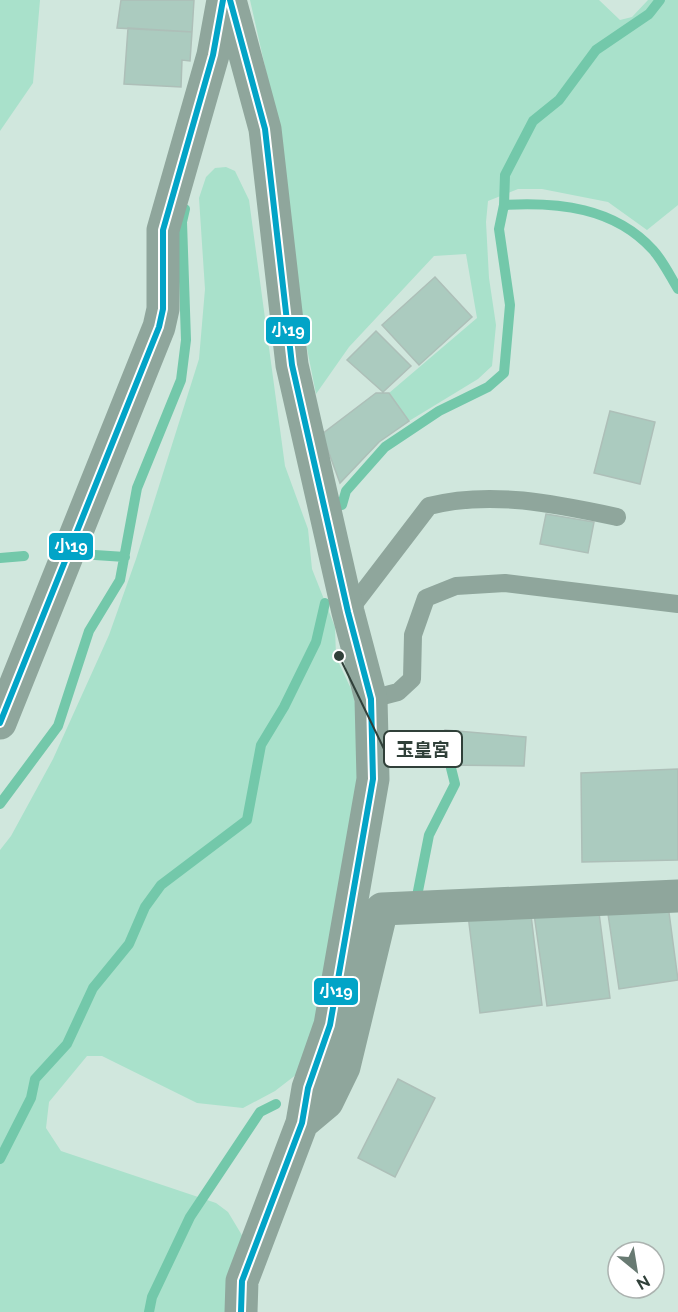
<svg xmlns="http://www.w3.org/2000/svg" width="678" height="1312" viewBox="0 0 678 1312" font-family="Raleway,'Noto Sans TC',sans-serif">
  <style>
    .green { fill: #a9e1cb }
    .lines { fill: none; stroke-linecap: round; stroke-linejoin: round }
    .stream { stroke: #73c8aa; stroke-width: 10 }
    .building { fill: #abcbbf; stroke: #adbfb8; stroke-width: 1.5 }
    .lane { stroke: #8fa69c; stroke-width: 18 }
    .street { stroke: #8fa69c; stroke-width: 33 }
    .bus-1-casing { stroke: #fff; stroke-width: 10 }
    .bus-1 { stroke: #02a4c7; stroke-width: 6 }
    .leader { fill: none; stroke: #304039; stroke-width: 2 }
    .callout-dot { fill: #304039; stroke: #fff; stroke-width: 2 }
    .callout { fill: #fff; stroke: #304039; stroke-width: 2 }
    .callout-label { font-size: 18px; text-anchor: middle; font-weight: bold; fill: #304039 }
    .line-badge { stroke: #fff; stroke-width: 2 }
    .badge-label { font-size: 16px; text-anchor: middle; font-weight: bold; fill: #fff }
  </style>
  <rect width="100%" height="100%" fill="#d0e7dd"/>
  <path class="green" d="M 0,0 L 40,0 L 33,83 L 0,131 Z
    M 250,0 L 599,0 L 620,20 L 632,17 L 648,0 L 678,0 L 678,205 L 647,230 L 608,202 L 542,189 L 518,189 L 488,201 L 486,222 L 489,278 L 496,325 L 492,366 L 478,379 L 409,421 L 389,393 L 477,318 L 466,254 L 434,256 L 349,347 L 316,394 L 284,232 L 279,129 Z
    M 226,167 L 235,171 L 249,200 L 285,466 L 308,529 L 312,569 L 335,627 L 336,657 L 353,693 L 359,722 L 356,817 L 318,1016 L 297,1074 L 275,1091 L 243,1108 L 197,1103 L 102,1056 L 87,1056 L 49,1102 L 46,1128 L 61,1151 L 216,1203 L 228,1212 L 246,1242 L 231,1312 L 0,1312 L 0,850 L 11,836 L 53,759 L 109,635 L 136,559 L 199,359 L 205,289 L 199,198 L 206,177 L 215,168 Z"/>
  <g class="lines">
    <path class="stream" d="M 504,205 C 558,202 614,207 653,250 C 663,261 670,276 678,289
      M 342,505 L 346,491 L 385,447 L 439,411 L 488,387 L 504,373 L 510,305 L 499,229 L 504,205 L 505,175 L 533,121 L 559,100 L 596,50 L 649,14 L 660,0
      M 80,554 L 125,557
      M 0,558 L 24,556
      M 0,804 L 58,726 L 89,631 L 120,580 L 137,488 L 181,380 L 186,340 L 182,222 L 185,209
      M 418,891 L 429,835 L 455,784 L 451,768
      M 0,1159 L 31,1098 L 35,1079 L 67,1044 L 93,988 L 129,944 L 145,907 L 161,885 L 247,820 L 261,745 L 284,707 L 316,642 L 325,603
      M 149,1312 L 152,1297 L 190,1217 L 260,1112 L 276,1104"/>
  </g>
  <path class="building" d="M 121,0 L 194,0 L 192,32 L 117,28 Z
    M 128,28 L 192,32 L 190,61 L 182,60 L 181,87 L 124,84 Z
    M 435,277 L 472,317 L 419,365 L 382,325 Z
    M 376,331 L 411,366 L 383,392 L 347,360 Z
    M 376,393 L 389,393 L 409,421 L 379,442 L 340,483 L 322,434 Z
    M 610,411 L 655,422 L 640,484 L 594,473 Z
    M 546,514 L 594,522 L 588,553 L 540,544 Z
    M 445,730 L 526,737 L 524,766 L 444,765 Z
    M 678,769 L 678,860 L 582,862 L 581,773 Z
    M 598,905 L 610,998 L 547,1006 L 534,914 Z
    M 668,905 L 678,980 L 619,989 L 608,914 Z
    M 530,907 L 542,1005 L 480,1013 L 468,915 Z
    M 398,1079 L 435,1098 L 395,1177 L 358,1158 Z"/>
  <g class="lines">
    <path class="lane" d="M 348,612 L 429,506 C 491,490 556,504 617,517
      M 371,699 L 398,692 L 412,679 L 413,635 L 426,598 L 456,586 L 505,583 L 678,604"/>
    <path class="street" d="M 230,0 L 265,129 L 292,365 L 348,612 L 371,699 L 373,779 L 330,1025 L 308,1088 L 302,1123 L 242,1281 L 241,1312
      M 0,723 L 159,327 L 163,309 L 163,230 L 213,55 L 223,0
      M 302,1123 L 327,1102 L 344,1067 L 382,909 L 678,896"/>
    <g class="bus-1-casing">
      <path id="bus-1" d="M 230,0 L 265,129 L 292,365 L 348,612 L 371,699 L 373,779 L 330,1025 L 308,1088 L 302,1123 L 242,1281 L 241,1312
        M 0,723 L 159,327 L 163,309 L 163,230 L 213,55 L 223,0"/>
    </g>
    <use href="#bus-1" class="bus-1"/>
  </g>
  <path class="leader" d="M339 656L384 749"/>
  <circle class="callout-dot" cx="339" cy="656" r="6"/>
  <rect class="callout" x="384" y="731" width="78" height="36" rx="6"/>
  <g class="callout-label">
    <text x="423" y="756">玉皇宮</text>
  </g>
  <g class="line-badge">
    <rect x="265" y="316" width="46" height="29" rx="6" fill="#02a4c7"/>
    <rect x="48" y="532" width="46" height="29" rx="6" fill="#02a4c7"/>
    <rect x="313" y="977" width="46" height="29" rx="6" fill="#02a4c7"/>
  </g>
  <g class="badge-label">
    <text x="288" y="336">小19</text>
    <text x="71" y="552">小19</text>
    <text x="336" y="997">小19</text>
  </g>
  <g transform="translate(636 1270) rotate(150)"><circle r="28" fill="#ffffff" stroke="#acb3b0" stroke-width="1.5"/>
  <path d="M0-4.5L10 22L0 15L-10 22Z" fill="#687a72"/>
  <text y="-9" font-size="16" font-weight="bold" text-anchor="middle" fill="#304039">N</text>
  </g>
</svg>
